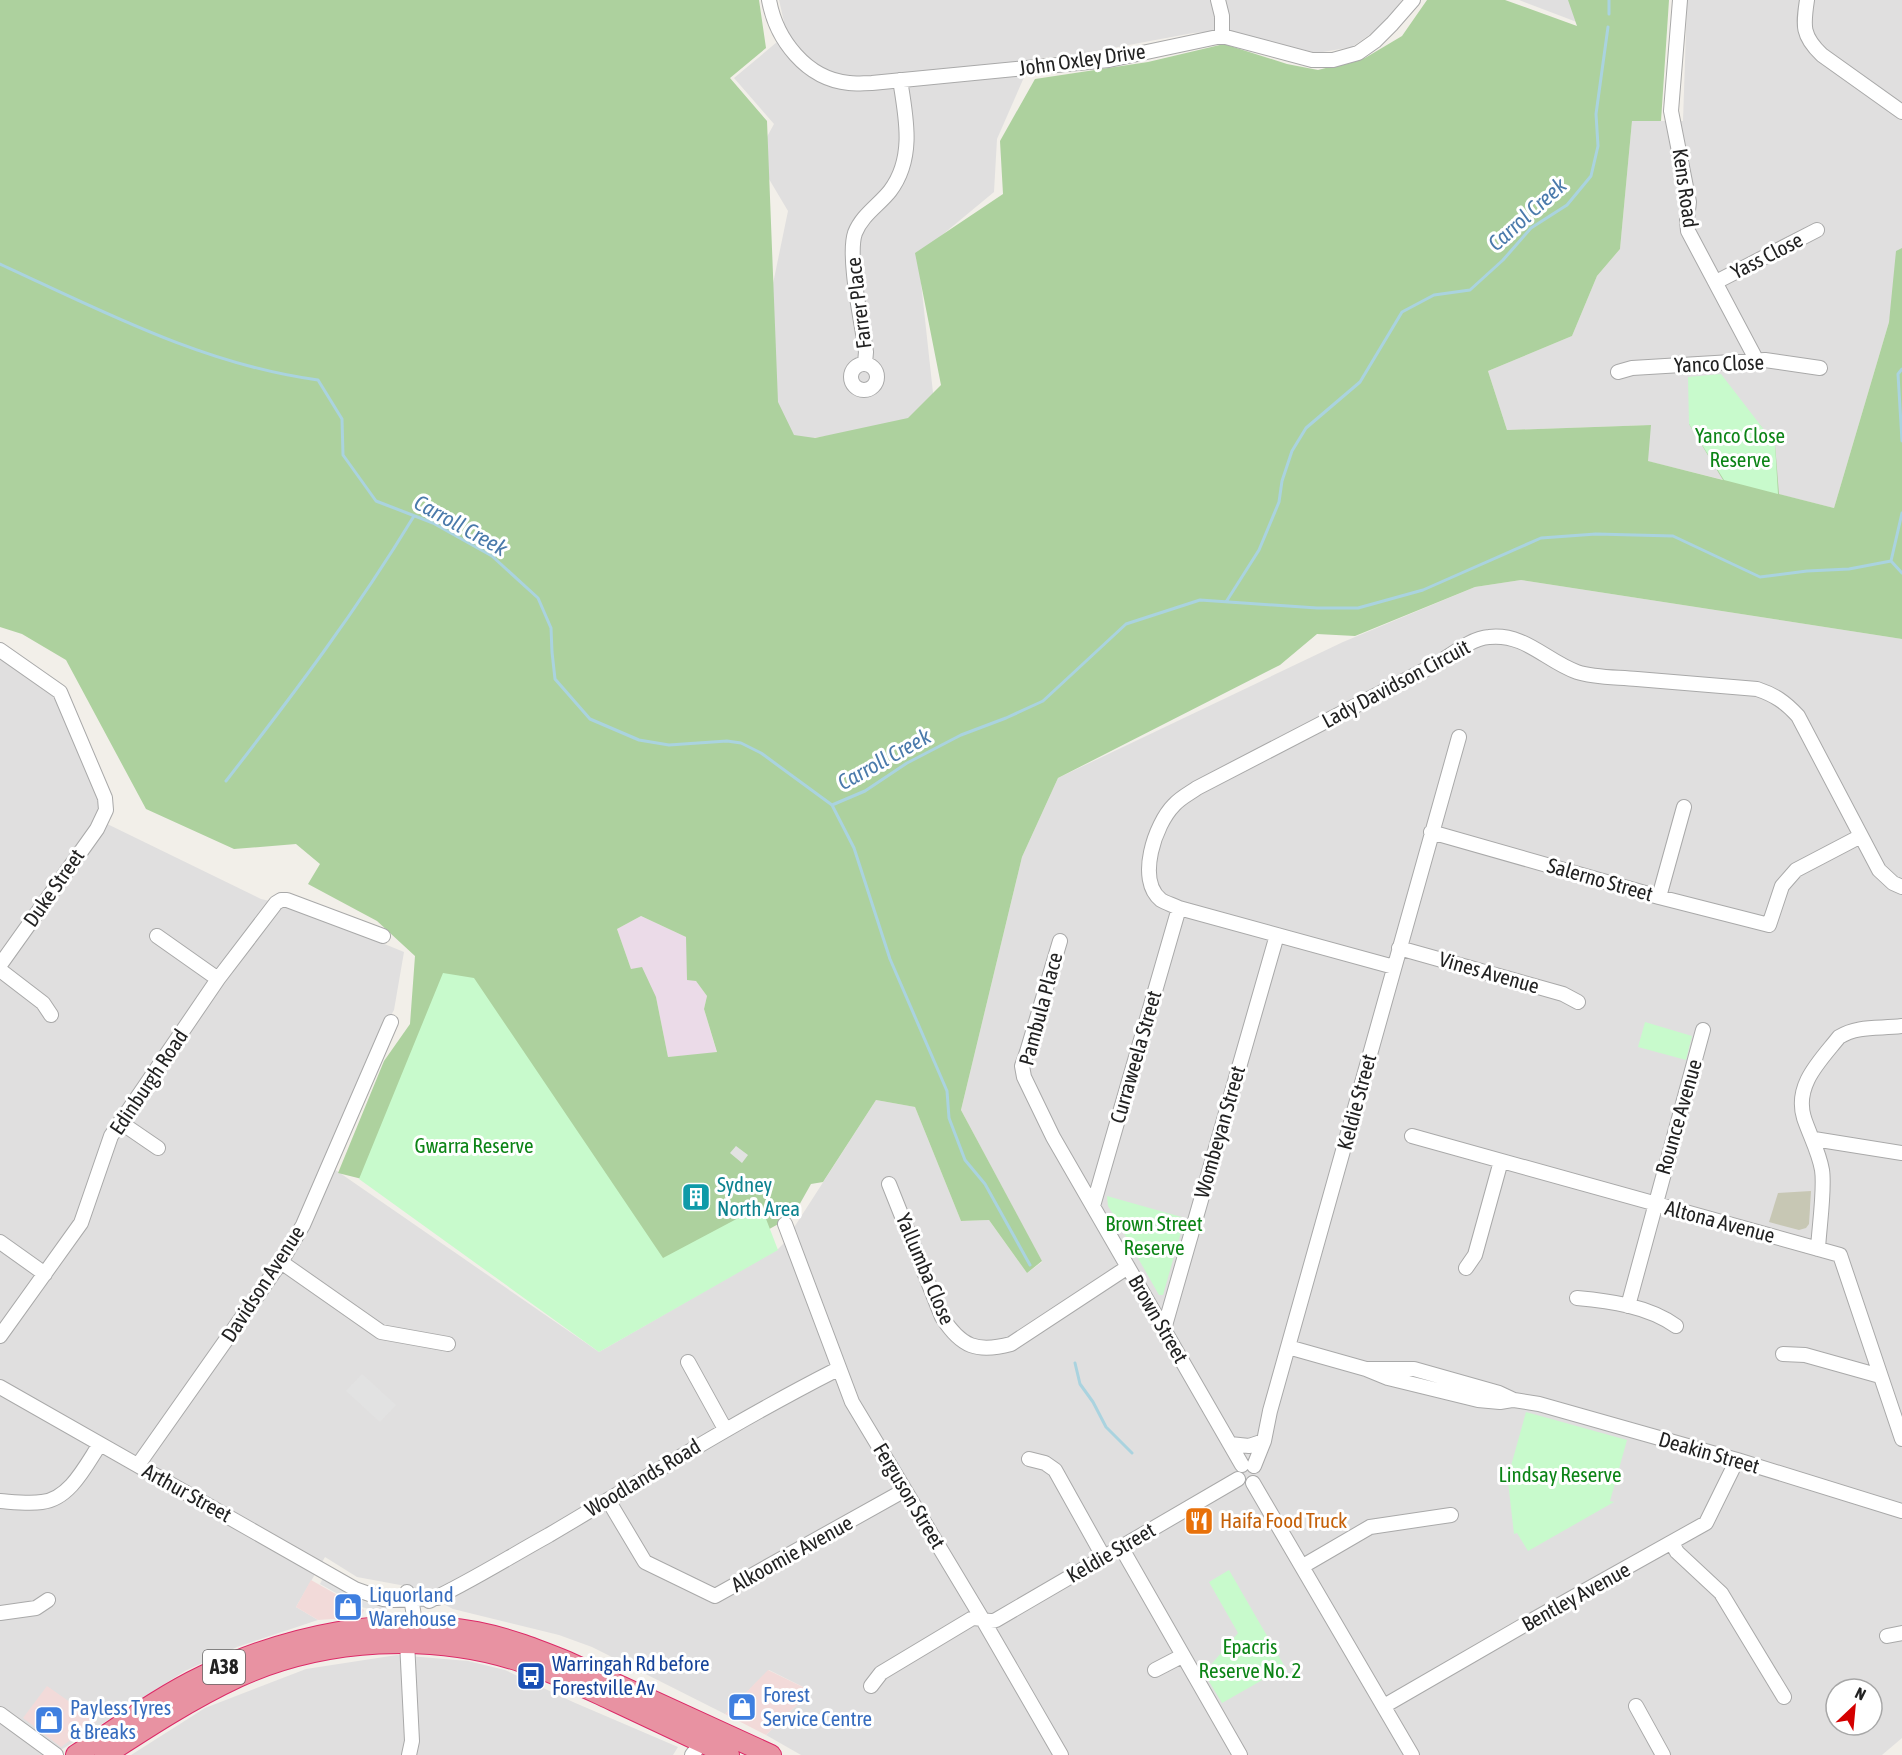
<svg xmlns="http://www.w3.org/2000/svg" width="1902" height="1755" viewBox="0 0 1902 1755" font-family="'Asap Condensed',sans-serif">
  <style>
    .residential { fill: #e0dfdf; fill-rule: evenodd }
    .commercial { fill: #f2dad9 }
    .industrial { fill: #ebdbe8 }
    .construction { fill: #c7c7b4 }
    .forest { fill: #add19e; fill-rule: evenodd }
    .park { fill: #c8facc }
    .parking { fill: #e2e2e2 }
    .lines { fill: none; stroke-linecap: round; stroke-linejoin: round }
    .stream { stroke: #aad3df; stroke-width: 3 }
    .minor-casing { stroke: #a9a9a9; stroke-width: 16 }
    .highway-casing { stroke: #dc2a67; stroke-width: 22 }
    .minor { stroke: #fff; stroke-width: 14 }
    .highway { stroke: #e892a2; stroke-width: 20 }
    .labels { text-anchor: middle; stroke-width: 6; stroke-linejoin: round; paint-order: stroke }
    .shield { fill: #fff; stroke: #646464; stroke-width: 1.5 }
    .shield-label { font-size: 20px; font-weight: bold; fill: #222 }
    .street-label { font-size: 21px; fill: #222; stroke: #fff }
    .park-label { font-size: 21px; fill: #0c8416; stroke: #fff }
    .culture-label { font-size: 21px; fill: #0d838f; stroke: #fff; text-anchor: start }
    .food-label { font-size: 21px; fill: #c56008; stroke: #fff; text-anchor: start }
    .shop-label { font-size: 21px; fill: #366cbe; stroke: #fff; text-anchor: start }
    .transit-label { font-size: 21px; fill: #164399; stroke: #fff; text-anchor: start }
    .water-label { font-size: 22px; font-style: italic; fill: #4a7aab; stroke: #fff }
  </style>
  <rect width="100%" height="100%" fill="#f2efe9"/>
  <path class="residential" d="M 779,0 L 1402,0 L 1382,26 L 1352,47 L 1317,53 L 1227,31 L 1193,33 L 1075,55 L 1032,59 L 997,139 L 994,192 L 918,255 L 934,402 L 920,422 L 773,444 L 749,400 L 788,211 L 756,157 L 774,124 L 734,78 L 777,42 L 784,22 Z
    M 1519,0 L 1573,0 L 1582,24 Z
    M 1687,0 L 1902,0 L 1902,258 L 1889,322 L 1834,508 L 1778,494 L 1775,444 L 1724,480 L 1647,461 L 1650,425 L 1507,430 L 1488,371 L 1572,336 L 1597,276 L 1620,249 L 1632,121 L 1683,121 Z
    M 1521,580 L 1902,639 L 1902,1738 L 1882,1755 L 801,1755 L 766,1735 L 811,1691 L 769,1670 L 725,1714 L 592,1647 L 559,1635 L 453,1609 L 411,1587 L 357,1577 L 325,1557 L 296,1607 L 318,1620 L 237,1647 L 185,1671 L 53,1755 L 0,1755 L 0,656 L 55,697 L 100,804 L 97,819 L 261,899 L 292,906 L 404,952 L 394,1010 L 367,1058 L 324,1162 L 599,1352 L 778,1249 L 784,1243 L 876,1100 L 915,1107 L 961,1221 L 989,1220 L 1027,1273 L 1042,1262 L 961,1110 L 1022,857 L 1058,778 L 1343,642 L 1475,587 ZM 1836,1689 L 1872,1689 L 1872,1725 L 1836,1725 Z
    M 397,1655 L 468,1661 L 505,1670 L 573,1702 L 678,1747 L 673,1755 L 131,1755 L 205,1708 L 306,1669 Z"/>
  <path class="commercial" d="M 311,1580 L 364,1610 L 361,1617 L 318,1620 L 296,1607 Z
    M 768,1670 L 811,1691 L 766,1735 L 725,1714 Z
    M 47,1686 L 97,1721 L 61,1747 L 23,1718 Z"/>
  <path class="industrial" d="M 641,916 L 686,937 L 696,981 L 707,996 L 704,1009 L 717,1053 L 668,1057 L 656,997 L 631,969 L 617,929 Z"/>
  <path class="construction" d="M 1811,1191 L 1809,1224 L 1806,1228 L 1799,1230 L 1769,1222 L 1778,1193 Z"/>
  <path class="forest" d="M 0,0 L 759,0 L 766,48 L 730,78 L 767,121 L 778,402 L 794,435 L 815,438 L 908,418 L 941,385 L 915,253 L 1003,194 L 1000,141 L 1035,79 L 1148,62 L 1224,44 L 1287,64 L 1318,70 L 1365,58 L 1402,36 L 1427,0 L 1505,0 L 1577,26 L 1568,0 L 1669,0 L 1661,121 L 1632,121 L 1620,249 L 1597,276 L 1572,336 L 1488,371 L 1507,430 L 1651,425 L 1648,461 L 1723,480 L 1689,424 L 1760,425 L 1775,444 L 1779,494 L 1834,508 L 1889,322 L 1896,251 L 1902,248 L 1902,639 L 1521,580 L 1475,587 L 1355,636 L 1317,634 L 1280,665 L 1058,778 L 1022,857 L 961,1110 L 1042,1261 L 1027,1273 L 989,1220 L 961,1221 L 915,1107 L 876,1100 L 823,1182 L 811,1184 L 793,1216 L 638,1301 L 390,1186 L 338,1173 L 384,1061 L 410,1024 L 415,956 L 377,921 L 308,884 L 320,864 L 296,844 L 234,849 L 146,809 L 66,660 L 22,634 L 0,627 ZM 641,916 L 686,937 L 687,980 L 696,981 L 707,996 L 704,1009 L 717,1052 L 668,1057 L 656,997 L 642,967 L 631,969 L 617,929 Z"/>
  <path class="park" d="M 1721,374 L 1775,444 L 1778,494 L 1724,480 L 1689,424 L 1688,377 Z
    M 443,973 L 474,978 L 663,1258 L 761,1206 L 778,1250 L 599,1352 L 359,1179 Z
    M 1645,1022 L 1692,1036 L 1686,1060 L 1638,1047 Z
    M 1107,1196 L 1185,1218 L 1163,1295 L 1159,1295 L 1113,1214 L 1108,1206 Z
    M 1526,1412 L 1627,1440 L 1610,1501 L 1614,1502 L 1528,1551 L 1517,1533 L 1514,1534 L 1507,1473 L 1509,1473 Z
    M 1229,1570 L 1285,1667 L 1222,1703 L 1204,1673 L 1238,1633 L 1209,1582 Z"/>
  <path class="parking" d="M 736,1146 L 748,1155 L 742,1163 L 730,1153 Z
    M 362,1374 L 396,1405 L 380,1422 L 346,1391 Z
    M 323,1578 L 366,1602 L 387,1605 L 386,1612 L 361,1607 L 320,1584 Z"/>
  <g class="lines">
    <path class="stream" d="M 1609,14 L 1609,0
      M 0,264 C 102,311 205,365 318,380 L 342,419 L 343,455 L 376,501 L 433,523 L 492,556 L 538,598 L 551,628 L 552,652 L 555,679 L 590,719 L 639,740 L 669,745 L 727,741 L 741,743 L 761,753 L 832,805 L 865,791 L 907,763 L 961,735 L 1006,718 L 1043,701 L 1126,624 L 1200,600 L 1317,608 L 1358,608 L 1423,590 L 1541,538 L 1596,534 L 1673,536 L 1760,577 L 1807,571 L 1849,569 L 1891,561 L 1902,573
      M 1902,369 L 1898,374 L 1902,441
      M 1891,561 L 1902,513
      M 1226,602 L 1259,550 L 1279,502 L 1282,481 L 1292,451 L 1306,428 L 1360,382 L 1402,312 L 1434,295 L 1470,290 L 1503,260 L 1531,228 L 1567,205 L 1591,176 L 1598,146 L 1596,114 L 1608,27
      M 226,781 C 293,695 357,610 414,516
      M 832,805 L 854,848 L 890,959 L 947,1091 L 949,1118 L 965,1160 L 985,1184 L 1030,1265
      M 1075,1363 L 1080,1384 L 1093,1402 L 1106,1427 L 1132,1453"/>
    <g class="minor-casing">
      <path id="minor" d="M 769,0 C 776,39 806,79 849,83 C 856,84 864,83 872,83 L 1109,60 L 1222,36 L 1312,60 L 1333,60 L 1358,53 L 1375,41 L 1392,24 L 1413,0
        M 1218,0 L 1222,16 L 1222,36
        M 1680,0 L 1671,111 L 1689,202 L 1687,219 L 1688,231 L 1757,361
        M 1807,0 C 1803,26 1802,36 1822,55 L 1902,112
        M 1716,282 L 1817,230
        M 865,363 L 866,352 C 862,323 847,257 855,233 C 862,215 879,205 890,191 C 915,158 906,117 900,80
        M851 377a13 13 0 1 1 26 0a13 13 0 1 1-26 0Z
        M 1618,372 L 1632,368 L 1765,360 L 1820,368
        M 0,650 L 60,692 L 105,798 L 106,810 L 97,829 L 0,965
        M 1431,832 L 1659,897 L 1769,925 L 1782,886 L 1796,870 L 1861,836
        M 1659,897 L 1684,807
        M 157,936 L 218,979
        M 1060,941 L 1027,1052 L 1022,1066 L 1024,1077 L 1053,1137 L 1242,1465
        M 1399,948 L 1563,994 L 1578,1002
        M 1394,967 L 1179,908 C 1173,905 1166,903 1161,900 C 1136,880 1155,824 1174,805 C 1180,798 1190,793 1197,788 L 1440,662 C 1454,653 1472,638 1489,637 C 1525,633 1546,661 1577,672 C 1595,678 1618,677 1637,679 C 1677,682 1717,686 1757,689 C 1775,695 1785,702 1798,716 L 1879,870 L 1893,883 L 1902,887
        M 0,970 L 43,1003 L 51,1015
        M 120,1122 L 158,1148
        M 1412,1136 L 1840,1255 L 1902,1439
        M 1814,1139 L 1902,1153
        M 889,1184 L 942,1317 C 961,1347 977,1353 1011,1344 L 1128,1267
        M 1093,1206 L 1179,908
        M 785,1224 L 852,1402 L 983,1620 L 1061,1755
        M 0,1242 L 45,1274
        M 1818,1249 C 1819,1228 1825,1189 1822,1170 C 1819,1152 1810,1136 1804,1118 C 1794,1085 1820,1061 1839,1037 C 1858,1025 1880,1029 1902,1026
        M 281,1262 L 381,1332 L 448,1344
        M 1466,1268 L 1475,1255 L 1501,1161
        M 1577,1298 C 1610,1301 1648,1306 1676,1326
        M 1628,1306 L 1703,1030
        M 1164,1329 L 1277,935
        M 0,1336 L 81,1223 L 111,1136 L 218,979 L 276,903 L 281,900 L 287,900 L 383,936
        M 1288,1347 L 1366,1369 L 1388,1378 L 1478,1400 L 1500,1402 L 1512,1400
        M 1783,1354 L 1805,1355 L 1880,1376
        M 688,1362 L 725,1429
        M 1366,1369 L 1414,1369 L 1499,1393 L 1514,1400 L 1539,1404 L 1737,1460 L 1902,1511
        M 0,1387 L 355,1589 L 383,1599 L 394,1600 L 437,1598
        M 1230,1444 L 1249,1446 L 1264,1441
        M 1029,1459 L 1045,1463 L 1055,1470 L 1103,1556
        M 138,1465 L 281,1262 L 303,1225 L 391,1022
        M 1254,1466 L 1264,1441 L 1270,1411 L 1459,737
        M 1253,1483 L 1412,1755
        M 608,1500 L 645,1562 L 715,1596 L 905,1490
        M 0,1501 C 14,1502 29,1504 42,1502 C 70,1499 86,1465 100,1444
        M 1672,1543 L 1677,1552 L 1721,1593 L 1784,1697
        M 1121,1547 L 1240,1755
        M 1303,1566 L 1370,1527 L 1451,1515
        M 429,1601 C 470,1582 509,1557 549,1535 C 644,1479 736,1421 834,1371 L 840,1370
        M 0,1613 L 36,1608 L 48,1600
        M 407,1626 L 414,1616 L 412,1604 L 407,1592
        M 1887,1636 L 1902,1633
        M 407,1642 L 412,1741 L 409,1755
        M 1155,1670 L 1182,1656
        M 871,1686 L 881,1673 L 971,1619 C 979,1616 988,1624 996,1620 L 1238,1479
        M 1384,1706 L 1538,1617 L 1706,1523 L 1737,1460
        M 1636,1706 L 1663,1755
        M 0,1714 L 56,1755
        M 692,1755 L 702,1742"/>
    </g>
    <g class="highway-casing">
      <path id="highway" d="M 76,1755 C 118,1728 159,1697 203,1676 C 288,1635 384,1615 477,1632 C 508,1638 538,1650 568,1662 L 771,1755
        M 105,1755 C 148,1727 191,1699 238,1677 C 324,1638 432,1632 522,1662 C 554,1672 584,1687 614,1701 C 652,1719 691,1737 729,1755"/>
    </g>
    <use href="#minor" class="minor"/>
    <use href="#highway" class="highway"/>
  </g>
  <defs>
    <g id="building-square" transform="scale(1.5)"><rect x="-9" y="-9" width="18" height="18" rx="4" fill="#0f9aa8" stroke="#fff"/><path d="M-4-6H4V6H1V3H-1V6H-4ZM-2.5-4.3h1.7v1.8h-1.7ZM.8-4.3h1.7v1.8H.8ZM-2.5-1h1.7V.8h-1.7ZM.8-1h1.7V.8H.8Z" fill="#fff"/></g>
    <g id="restaurant-square" transform="scale(1.5)"><rect x="-9" y="-9" width="18" height="18" rx="4" fill="#e8710a" stroke="#fff"/><path d="M-5-6h1v4h1v-4h1v4h1v-4h1v5L-1.5 .5V6h-2V.5L-5-1ZM5-6V6H3V1.5H1.5Q1.5-4 5-6Z" fill="#fff"/></g>
    <g id="shop-square" transform="scale(1.5)"><rect x="-9" y="-9" width="18" height="18" rx="4" fill="#3f7fe0" stroke="#fff"/><path d="M-5-2.5h2.3a2.7 3.5 0 0 1 5.4 0H5L5.5 6h-11ZM-1.5-2.5h3a1.5 2.3 0 0 0-3 0Z" fill="#fff"/></g>
    <g id="bus-square" transform="scale(1.5)"><rect x="-9" y="-9" width="18" height="18" rx="4" fill="#1a4fb4" stroke="#fff"/><path d="M-5-6H5V4H4V6H2V4H-2V6H-4V4H-5ZM-3.5-4V0h7V-4ZM-3.5 1.2v1.5H-2V1.2ZM2 1.2v1.5H3.5V1.2Z" fill="#fff"/></g>
  </defs>
  <g fill-rule="evenodd">
    <use href="#building-square" x="696" y="1197"/>
    <use href="#restaurant-square" x="1199" y="1521"/>
    <use href="#shop-square" x="348" y="1607"/>
    <use href="#bus-square" x="531" y="1676"/>
    <use href="#shop-square" x="742" y="1707"/>
    <use href="#shop-square" x="49" y="1720"/>
  </g>
  <g class="labels">
    <rect class="shield" x="203" y="1650" width="42" height="34" rx="4.5"/>
    <g class="shield-label">
      <text x="224" y="1674">A38</text>
    </g>
    <g class="street-label">
      <text transform="translate(1082 60) rotate(-8)" y="7">John Oxley Drive</text>
      <text transform="translate(1685 188) rotate(82)" y="7">Kens Road</text>
      <text transform="translate(1767 256) rotate(-27)" y="7">Yass Close</text>
      <text transform="translate(859 303) rotate(-97)" y="7">Farrer Place</text>
      <text transform="translate(1719 364) rotate(-2)" y="7">Yanco Close</text>
      <text transform="translate(1396 684) rotate(-28)" y="7">Lady Davidson Circuit</text>
      <text transform="translate(1600 880) rotate(16)" y="7">Salerno Street</text>
      <text transform="translate(54 888) rotate(-55)" y="7">Duke Street</text>
      <text transform="translate(1489 973) rotate(16)" y="7">Vines Avenue</text>
      <text transform="translate(1041 1009) rotate(-75)" y="7">Pambula Place</text>
      <text transform="translate(1136 1057) rotate(-74)" y="7">Curraweela Street</text>
      <text transform="translate(149 1082) rotate(-56)" y="7">Edinburgh Road</text>
      <text transform="translate(1357 1102) rotate(-75)" y="7">Keldie Street</text>
      <text transform="translate(1679 1117) rotate(-74)" y="7">Rounce Avenue</text>
      <text transform="translate(1220 1132) rotate(-74)" y="7">Wombeyan Street</text>
      <text transform="translate(1720 1222) rotate(15)" y="7">Altona Avenue</text>
      <text transform="translate(925 1269) rotate(67)" y="7">Yallumba Close</text>
      <text transform="translate(263 1284) rotate(-57)" y="7">Davidson Avenue</text>
      <text transform="translate(1158 1319) rotate(60)" y="7">Brown Street</text>
      <text transform="translate(1709 1453) rotate(16)" y="7">Deakin Street</text>
      <text transform="translate(643 1478) rotate(-31)" y="7">Woodlands Road</text>
      <text transform="translate(187 1493) rotate(29)" y="7">Arthur Street</text>
      <text transform="translate(909 1496) rotate(59)" y="7">Ferguson Street</text>
      <text transform="translate(1111 1553) rotate(-30)" y="7">Keldie Street</text>
      <text transform="translate(792 1554) rotate(-29)" y="7">Alkoomie Avenue</text>
      <text transform="translate(1576 1597) rotate(-29)" y="7">Bentley Avenue</text>
    </g>
    <g class="park-label">
      <text x="1740" y="443">Yanco Close<tspan x="1740" dy="24">Reserve</tspan></text>
      <text x="474" y="1153">Gwarra Reserve</text>
      <text x="1154" y="1231">Brown Street<tspan x="1154" dy="24">Reserve</tspan></text>
      <text x="1560" y="1482">Lindsay Reserve</text>
      <text x="1250" y="1654">Epacris<tspan x="1250" dy="24">Reserve No. 2</tspan></text>
    </g>
    <g class="culture-label">
      <text x="717" y="1192">Sydney<tspan x="717" dy="24">North Area</tspan></text>
    </g>
    <g class="food-label">
      <text x="1220" y="1528">Haifa Food Truck</text>
    </g>
    <g class="shop-label">
      <text x="369" y="1602">Liquorland<tspan x="369" dy="24">Warehouse</tspan></text>
      <text x="763" y="1702">Forest<tspan x="763" dy="24">Service Centre</tspan></text>
      <text x="70" y="1715">Payless Tyres<tspan x="70" dy="24">&amp; Breaks</tspan></text>
    </g>
    <g class="transit-label">
      <text x="552" y="1671">Warringah Rd before<tspan x="552" dy="24">Forestville Av</tspan></text>
    </g>
    <g class="water-label">
      <text transform="translate(1527 214) rotate(-42)" y="8">Carrol Creek</text>
      <text transform="translate(461 525) rotate(29)" y="8">Carroll Creek</text>
      <text transform="translate(884 759) rotate(-29)" y="8">Carroll Creek</text>
    </g>
  </g>
  <g transform="translate(1854 1707) rotate(26)"><circle r="28" fill="#ffffff" stroke="#a7a7a7" stroke-width="1.5"/>
  <path d="M0-4.5L10 22L0 15L-10 22Z" fill="#d40000"/>
  <text y="-9" font-size="16" font-weight="bold" text-anchor="middle" fill="#222222">N</text>
  </g>
</svg>
